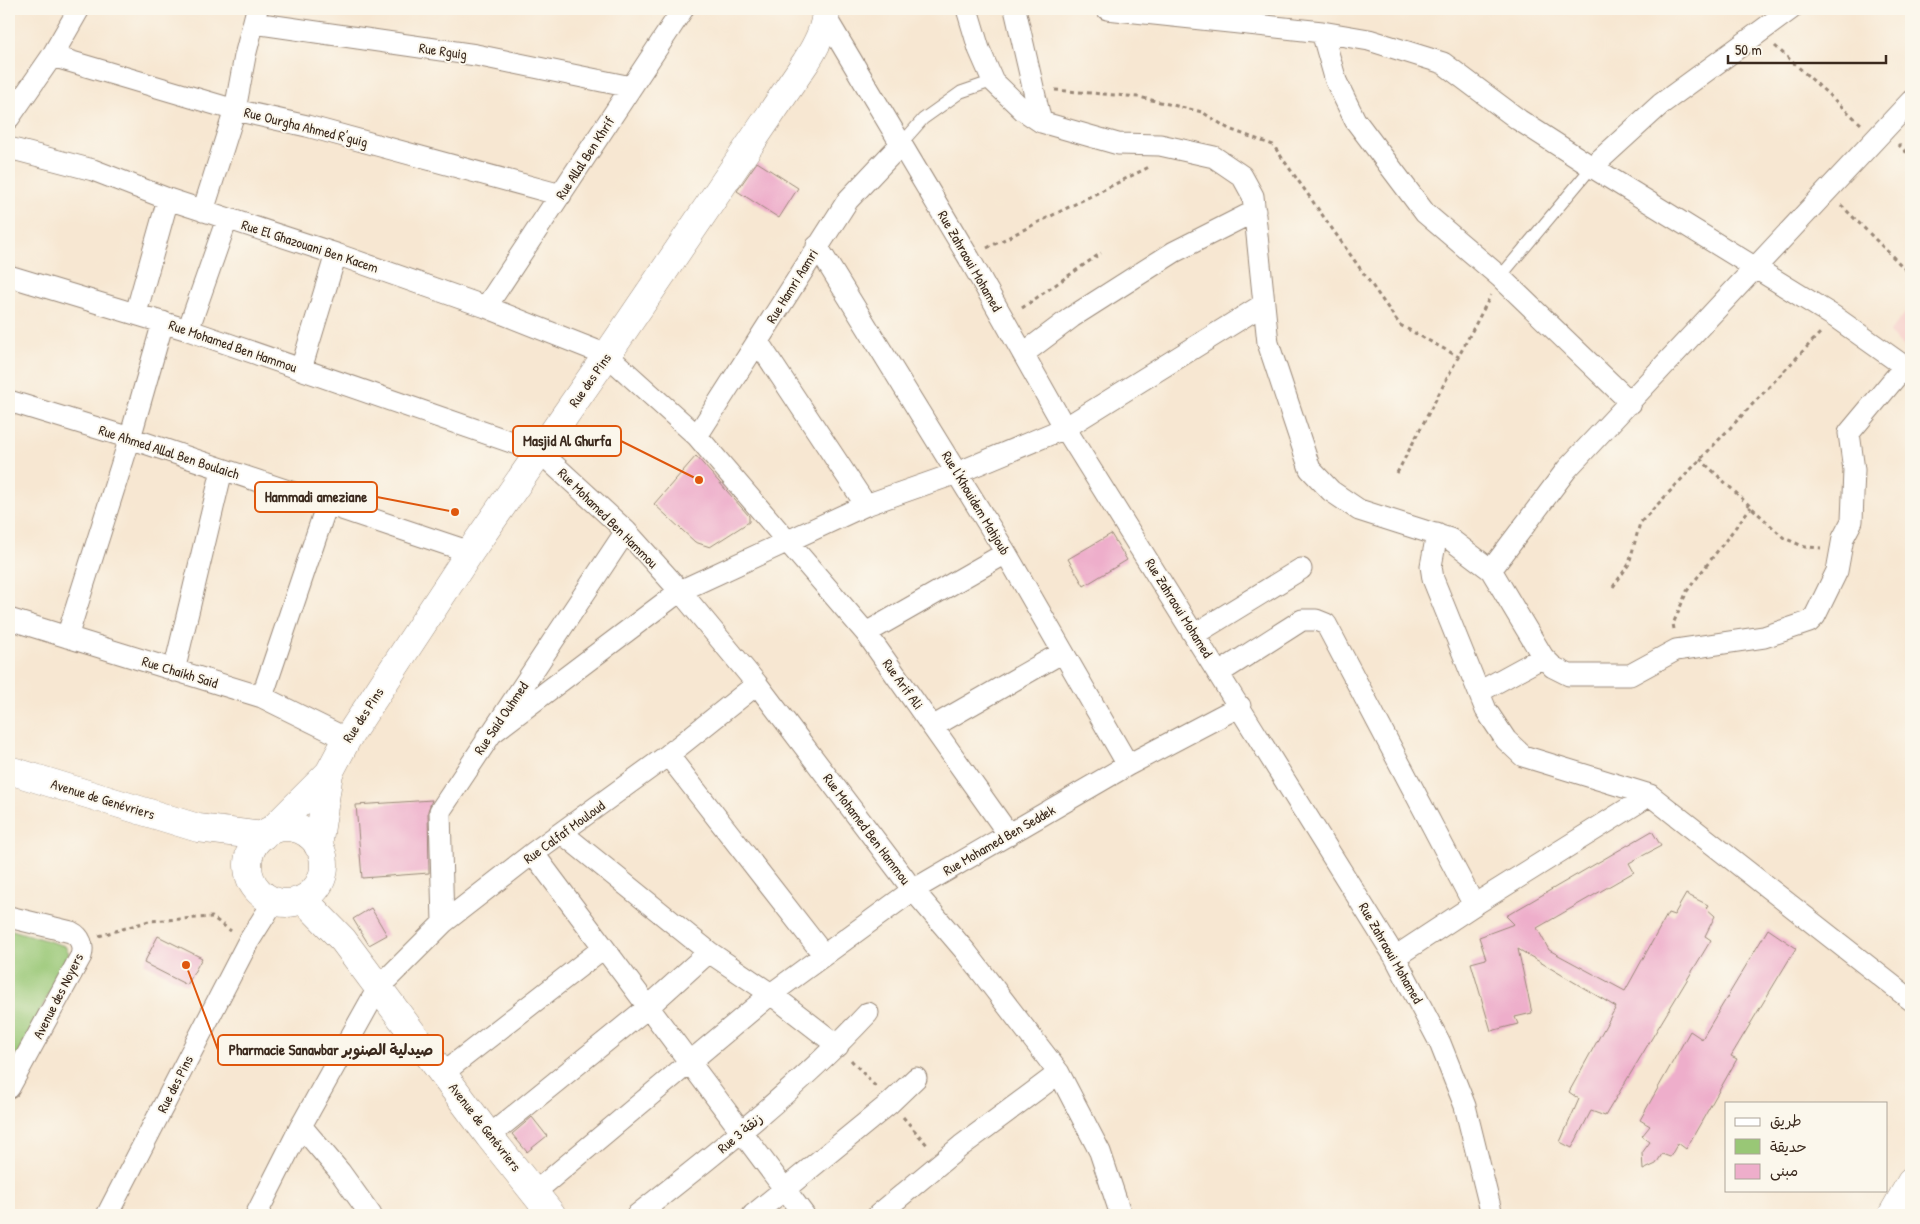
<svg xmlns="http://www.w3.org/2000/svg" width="1920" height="1224" viewBox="0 0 1920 1224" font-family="'Patrick Hand','Playpen Sans Arabic',sans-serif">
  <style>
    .built { fill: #f7d0cb }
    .green { fill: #99c776; stroke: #6a784a }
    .building { fill: #eeaecb }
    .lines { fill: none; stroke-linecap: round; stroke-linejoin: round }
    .lane-casing { stroke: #998878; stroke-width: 13 }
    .street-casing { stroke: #998878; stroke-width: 23 }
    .secondary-casing { stroke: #998878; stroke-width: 29 }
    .primary-casing { stroke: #998878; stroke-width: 29 }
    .path { stroke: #998878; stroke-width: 3; stroke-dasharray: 4 4; stroke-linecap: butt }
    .lane { stroke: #fff; stroke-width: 11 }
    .street { stroke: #fff; stroke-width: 21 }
    .secondary { stroke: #fff; stroke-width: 28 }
    .primary { stroke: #fff; stroke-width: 28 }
    .labels { text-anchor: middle; stroke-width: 4; stroke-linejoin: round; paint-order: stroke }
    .street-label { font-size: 14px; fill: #3b2a1e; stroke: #fbf7ec }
    .leader { fill: none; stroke: #df570d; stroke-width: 2 }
    .callout-dot { fill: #df570d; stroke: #fbf7ec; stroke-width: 2 }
    .callout { fill: #fbf7ec; stroke: #df570d; stroke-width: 2 }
    .callout-label { font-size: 15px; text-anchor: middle; font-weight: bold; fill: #3b2a1e }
  </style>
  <rect width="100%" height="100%" fill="#fbf7ec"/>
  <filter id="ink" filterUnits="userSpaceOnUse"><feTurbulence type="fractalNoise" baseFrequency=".02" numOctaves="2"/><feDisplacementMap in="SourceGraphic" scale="10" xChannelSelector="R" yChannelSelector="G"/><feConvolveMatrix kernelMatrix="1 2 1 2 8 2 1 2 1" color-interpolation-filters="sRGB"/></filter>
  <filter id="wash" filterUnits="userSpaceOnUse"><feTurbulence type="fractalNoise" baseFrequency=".0096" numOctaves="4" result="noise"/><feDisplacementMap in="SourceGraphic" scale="20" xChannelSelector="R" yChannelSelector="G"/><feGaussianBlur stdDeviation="1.12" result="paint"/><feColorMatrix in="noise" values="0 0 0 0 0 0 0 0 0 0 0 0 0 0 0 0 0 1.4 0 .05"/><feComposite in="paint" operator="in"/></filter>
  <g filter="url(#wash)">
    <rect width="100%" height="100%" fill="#f7e7d2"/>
    <path class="built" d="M 1911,306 L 1911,353 L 1889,333 Z"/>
    <path class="green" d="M 9,929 L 65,946 L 69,953 L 19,1054 L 13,1053 L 9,1012 Z"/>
    <g id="blocks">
      <path class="building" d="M 757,162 L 798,188 L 779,218 L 737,191 Z
        M 696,456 L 749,516 L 749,522 L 710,547 L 695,542 L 654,504 Z
        M 1111,534 L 1127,560 L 1084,586 L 1068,559 Z
        M 432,800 L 428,811 L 429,873 L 362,878 L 356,805 Z
        M 1652,831 L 1661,846 L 1629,863 L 1634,872 L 1537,928 L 1549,950 L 1625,991 L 1668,913 L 1674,915 L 1686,894 L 1708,905 L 1706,908 L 1715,916 L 1705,936 L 1711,940 L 1605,1116 L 1591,1111 L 1572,1148 L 1560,1142 L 1579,1099 L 1569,1092 L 1616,1007 L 1518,949 L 1532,1013 L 1515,1017 L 1518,1024 L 1491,1031 L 1471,963 L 1486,959 L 1479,937 L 1514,924 L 1506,916 Z
        M 371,908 L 387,935 L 369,945 L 353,919 Z
        M 1768,929 L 1796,948 L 1731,1056 L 1737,1059 L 1686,1149 L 1678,1143 L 1670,1157 L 1662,1154 L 1656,1164 L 1643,1170 L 1642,1153 L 1650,1142 L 1642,1136 L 1650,1126 L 1640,1120 L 1690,1031 L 1702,1039 Z
        M 158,936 L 202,958 L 187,985 L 144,963 Z
        M 532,1117 L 547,1136 L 527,1152 L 512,1134 Z"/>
    </g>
  </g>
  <g filter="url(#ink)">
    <use href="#blocks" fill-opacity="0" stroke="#998878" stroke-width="1"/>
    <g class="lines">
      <g class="lane-casing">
        <path id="lane" d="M 900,145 L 923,119 L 961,92 L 993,81
          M 1500,277 L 1592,167"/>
      </g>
      <g class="street-casing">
        <path id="street" d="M 967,9 L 979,49 L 993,81 L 1023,110 L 1041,122 L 1118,144 L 1160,145 L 1214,157 L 1242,176 L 1253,196 L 1268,343 L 1310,469 L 1331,491 L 1359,510 L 1450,539 L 1491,570 L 1543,657 L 1553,667 L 1569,675 L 1630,675 L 1676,650 L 1764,637 L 1809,622 L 1815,616 L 1837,571 L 1843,538 L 1852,521 L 1854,470 L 1849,433 L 1905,366
          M 1015,9 L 1041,122
          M 1107,9 L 1322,32 L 1369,40 L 1443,63 L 1519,120 L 1592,167 L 1835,317 L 1911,371
          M 826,18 L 969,258 L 1065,428 L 1395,957 L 1440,1043 L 1465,1106 L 1492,1215
          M 254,23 L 476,55 L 631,87
          M 1322,32 L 1336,81 L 1355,120 L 1425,213 L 1500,277 L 1631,403
          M 52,56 L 235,110 L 307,126 L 561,195
          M 9,118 L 52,56 L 79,9
          M 9,148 L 93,170 L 168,199 L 336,254 L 486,307 L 607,355 L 697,436 L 866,633 L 1009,835
          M 1592,167 L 1661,104 L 1791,9
          M 203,211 L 235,110 L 245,56 L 257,9
          M 817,246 L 1006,553 L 1128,765
          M 9,276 L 188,330 L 540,452 L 626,531 L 680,591 L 757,684 L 913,890 L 966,952 L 1059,1073 L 1100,1152 L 1121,1215
          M 486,307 L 683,9
          M 136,313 L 168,199
          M 188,330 L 227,219
          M 758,342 L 866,505
          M 1023,354 L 1072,317 L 1174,252 L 1255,211
          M 301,369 L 336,254
          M 9,401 L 130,438 L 470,552
          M 697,436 L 848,200 L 900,145
          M 1437,534 L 1431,566 L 1433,579 L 1486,710 L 1506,740 L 1523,756 L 1650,795 L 1911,1000
          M 1491,570 L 1567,469 L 1911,101
          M 9,619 L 262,697 L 347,739
          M 866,633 L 1006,553
          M 1195,634 L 1301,569
          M 67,637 L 130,438 L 163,322
          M 174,671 L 222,470
          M 1219,673 L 1302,620 L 1316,620 L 1326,624 L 1474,905
          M 1479,692 L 1543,657
          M 262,697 L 327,504
          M 934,726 L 1063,652
          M 487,737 L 680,591 L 866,505 L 957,473 L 1065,428 L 1264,304
          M 668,755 L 823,954
          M 562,833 L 709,952 L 771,994 L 838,1046
          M 533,853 L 804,1215
          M 9,917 L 71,932 C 81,937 84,946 81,956 L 9,1088
          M 443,923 L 440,811 L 626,531
          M 1395,957 L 1474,905 L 1650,795
          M 443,1073 L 602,949
          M 301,1126 L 340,1172 L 371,1215
          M 489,1136 L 647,1008 L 709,952
          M 535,1192 L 771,994 L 913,890 L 1128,765 L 1240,706
          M 107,1215 L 247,944 L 274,901
          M 256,1215 L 301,1126 L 378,988 L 443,923 L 533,853 L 668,755 L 757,684
          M 637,1215 C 718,1152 798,1088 868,1013
          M 753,1215 L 890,1103 L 916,1078
          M 878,1215 L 961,1146 L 1059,1073"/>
      </g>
      <g class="secondary-casing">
        <path id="secondary" d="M 9,770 L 198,828 L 263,836
          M248 865a38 38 0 1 1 76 0a38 38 0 1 1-76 0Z
          M 272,830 L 329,773 L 347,739 L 470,552 L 607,355 L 806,62 C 816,46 826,28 826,9
          M 318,846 L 329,773
          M 303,899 L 343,940 L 489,1136 L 552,1215"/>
      </g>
      <g class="primary-casing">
        <path id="primary" d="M 1892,1215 L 1911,1182"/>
      </g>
      <path class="path" d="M 1775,46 L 1861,124
        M 1055,90 L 1139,97 L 1202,112 L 1229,129 L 1273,145 L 1400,325 L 1459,357
        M 1898,144 L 1911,157
        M 1841,205 L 1911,275
        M 987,248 L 1149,167
        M 1022,308 L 1101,253
        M 1700,459 L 1784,538 L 1805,547 L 1821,548
        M 1397,473 L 1491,295
        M 1613,587 L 1629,564 L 1640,523 L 1821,332
        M 1674,629 L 1673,624 L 1687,591 L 1751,507
        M 99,936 L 149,921 L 212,917 L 231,931
        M 851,1060 L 877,1088
        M 903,1117 L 928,1146"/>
      <use href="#lane" class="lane"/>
      <use href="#street" class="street"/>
      <use href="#secondary" class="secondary"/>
      <use href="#primary" class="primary"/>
    </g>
  </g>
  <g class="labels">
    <g class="street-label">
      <text transform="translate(443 51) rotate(8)" y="5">Rue Rguig</text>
      <text transform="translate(306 127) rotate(14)" y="5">Rue Ourgha Ahmed R'guig</text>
      <text transform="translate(585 158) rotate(-57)" y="5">Rue Allal Ben Khrif</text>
      <text transform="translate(310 246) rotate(18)" y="5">Rue El Ghazouani Ben Kacem</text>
      <text transform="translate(970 261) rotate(60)" y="5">Rue Zahraoui Mohamed</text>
      <text transform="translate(792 286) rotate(-58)" y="5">Rue Hamri Aamri</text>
      <text transform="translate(233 346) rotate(19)" y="5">Rue Mohamed Ben Hammou</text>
      <text transform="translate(590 380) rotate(-55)" y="5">Rue des Pins</text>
      <text transform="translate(169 452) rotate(18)" y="5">Rue Ahmed Allal Ben Boulaich</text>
      <text transform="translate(976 503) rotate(59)" y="5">Rue l'Khouidem Mahjoub</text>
      <text transform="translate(608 518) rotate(45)" y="5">Rue Mohamed Ben Hammou</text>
      <text transform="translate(1179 608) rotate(58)" y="5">Rue Zahraoui Mohamed</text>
      <text transform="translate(180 672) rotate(17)" y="5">Rue Chaikh Said</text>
      <text transform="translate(903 684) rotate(54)" y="5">Rue Arif Ali</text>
      <text transform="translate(363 715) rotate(-57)" y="5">Rue des Pins</text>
      <text transform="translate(501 718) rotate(-56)" y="5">Rue Said Ouhmed</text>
      <text transform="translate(103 799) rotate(17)" y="5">Avenue de Genévriers</text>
      <text transform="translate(867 829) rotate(53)" y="5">Rue Mohamed Ben Hammou</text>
      <text transform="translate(564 832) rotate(-36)" y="5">Rue Calfaf Mouloud</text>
      <text transform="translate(999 840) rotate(-30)" y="5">Rue Mohamed Ben Seddek</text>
      <text transform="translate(1391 953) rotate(60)" y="5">Rue Zahraoui Mohamed</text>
      <text transform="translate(58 996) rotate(-63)" y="5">Avenue des Noyers</text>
      <text transform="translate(175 1084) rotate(-63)" y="5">Rue des Pins</text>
      <text transform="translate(485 1127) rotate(52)" y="5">Avenue de Genévriers</text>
      <text transform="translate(740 1133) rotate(-40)" y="5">Rue 3 زنقة</text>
    </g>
  </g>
  <path class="leader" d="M699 480L621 441M455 512L377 497M186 965L218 1050"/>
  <g class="callout-dot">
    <circle cx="699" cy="480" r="5"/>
    <circle cx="455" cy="512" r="5"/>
    <circle cx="186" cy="965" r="5"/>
  </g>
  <g class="callout">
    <rect x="513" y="426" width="108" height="30" rx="5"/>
    <rect x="255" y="482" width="122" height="30" rx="5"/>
    <rect x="218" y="1035" width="225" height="30" rx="5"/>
  </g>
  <g class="callout-label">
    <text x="567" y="446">Masjid Al Ghurfa</text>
    <text x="316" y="502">Hammadi ameziane</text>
    <text x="331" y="1055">Pharmacie Sanawbar صيدلية الصنوبر</text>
  </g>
  <rect width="1920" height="1224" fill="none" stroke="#fbf7ec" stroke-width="30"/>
  <rect x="1725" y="1102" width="162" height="90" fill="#fbf7ec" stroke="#aea59a"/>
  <rect x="1735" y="1118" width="25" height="8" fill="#ffffff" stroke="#aea59a"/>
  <text x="1770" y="1126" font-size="15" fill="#3b2a1e">طريق</text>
  <rect x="1735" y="1139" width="25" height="15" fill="#99c776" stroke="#aea59a"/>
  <text x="1770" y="1152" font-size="15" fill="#3b2a1e">حديقة</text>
  <rect x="1735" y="1164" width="25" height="15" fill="#eeaecb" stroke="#aea59a"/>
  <text x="1770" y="1176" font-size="15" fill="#3b2a1e">مبنى</text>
  <path d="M1728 55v8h158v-8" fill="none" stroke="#3b2a1e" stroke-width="2.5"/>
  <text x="1735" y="55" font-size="15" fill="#3b2a1e" stroke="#fbf7ec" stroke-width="4" paint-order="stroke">50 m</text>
</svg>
